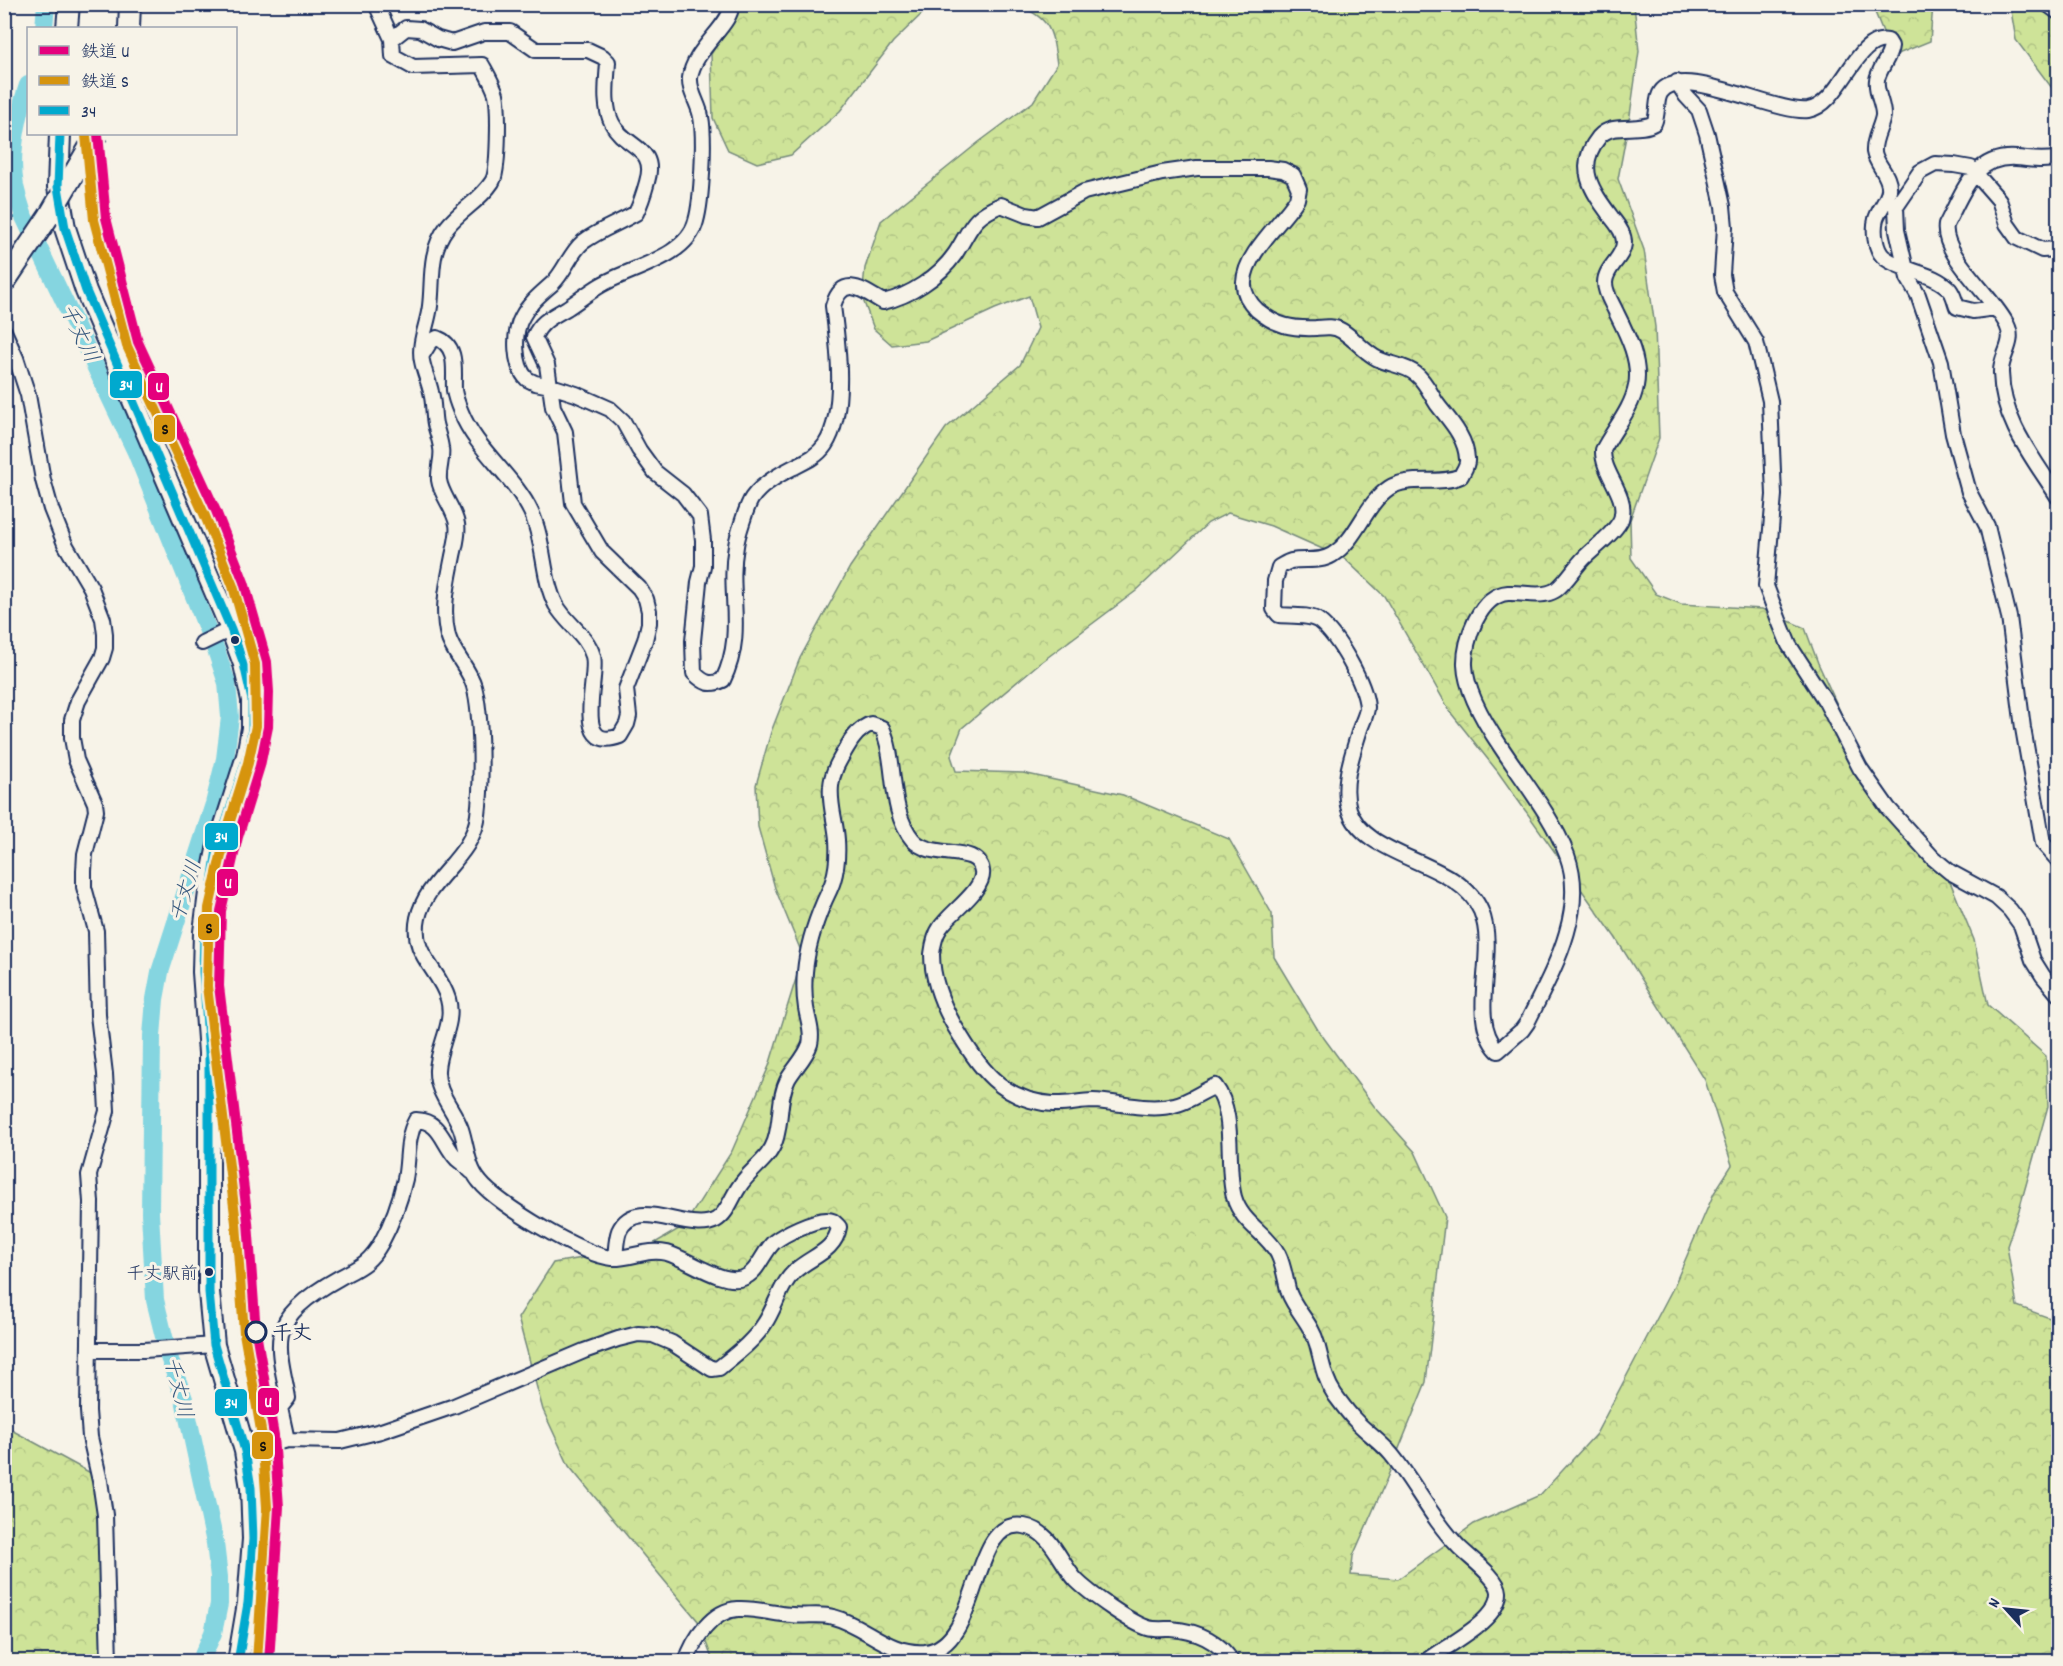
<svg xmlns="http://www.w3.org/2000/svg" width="2063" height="1666" viewBox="0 0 2063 1666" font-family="Dekko,'Klee One',sans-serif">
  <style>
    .forest { fill: url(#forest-crowns); stroke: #74897b; stroke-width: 1.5; fill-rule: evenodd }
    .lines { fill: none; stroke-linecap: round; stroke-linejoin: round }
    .stream { stroke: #5b93ac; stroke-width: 3 }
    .river { stroke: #85d5e0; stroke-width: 18 }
    .minor-casing { stroke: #1b2f5e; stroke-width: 18 }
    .highway-casing { stroke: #1b2f5e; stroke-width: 24 }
    .minor { stroke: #f7f3e8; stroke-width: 14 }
    .highway { stroke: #f7f3e8; stroke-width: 20 }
    .highway-bridge-casing { stroke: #1b2f5e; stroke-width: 24; stroke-linecap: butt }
    .highway-bridge { stroke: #f7f3e8; stroke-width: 20 }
    .bus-1-casing { stroke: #f7f3e8; stroke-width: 14 }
    .bus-1 { stroke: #00a9ce; stroke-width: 9 }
    .rail-1-casing { stroke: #f7f3e8; stroke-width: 15 }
    .rail-2-casing { stroke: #f7f3e8; stroke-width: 15 }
    .rail-1 { stroke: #e5007d; stroke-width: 10 }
    .rail-2 { stroke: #d6940e; stroke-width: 10 }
    .bus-dot { fill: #1b2f5e; stroke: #f7f3e8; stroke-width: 2 }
    .stop-dot { fill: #f7f3e8; stroke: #1b2f5e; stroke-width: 3 }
    .labels { text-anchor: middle; stroke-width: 6; stroke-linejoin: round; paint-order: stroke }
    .bus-label { font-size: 18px; fill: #1b2f5e; stroke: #f7f3e8; text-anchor: end }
    .stop-label { font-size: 20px; font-weight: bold; fill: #1b2f5e; stroke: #f7f3e8; text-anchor: start }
    .water-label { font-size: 21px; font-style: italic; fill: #36587e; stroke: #f7f3e8 }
    .line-badge { stroke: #f7f3e8; stroke-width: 2 }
    .badge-label { font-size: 16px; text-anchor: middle; font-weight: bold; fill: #fff }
    .pale-badge-label { font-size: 16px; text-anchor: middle; font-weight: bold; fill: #111 }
  </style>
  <defs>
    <pattern id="forest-crowns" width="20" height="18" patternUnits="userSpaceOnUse" patternTransform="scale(1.5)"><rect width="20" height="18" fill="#cee398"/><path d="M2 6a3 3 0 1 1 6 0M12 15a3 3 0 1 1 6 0" fill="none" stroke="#b0c385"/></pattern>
  </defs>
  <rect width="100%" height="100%" fill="#f7f3e8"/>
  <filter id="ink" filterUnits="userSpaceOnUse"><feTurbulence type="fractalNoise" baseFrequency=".0167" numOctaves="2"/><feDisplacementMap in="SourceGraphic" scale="12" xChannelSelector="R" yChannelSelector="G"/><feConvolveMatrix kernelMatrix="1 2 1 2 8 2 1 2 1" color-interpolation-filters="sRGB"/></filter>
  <g filter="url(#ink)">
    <path class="forest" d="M 743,5 L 931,5 L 893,42 L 840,111 L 791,155 L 757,163 L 728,150 L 713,118 L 711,54 Z
      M 1018,5 L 1634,5 L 1639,51 L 1630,115 L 1618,179 L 1644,250 L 1655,327 L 1659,438 L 1630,520 L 1631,558 L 1656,594 L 1681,604 L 1762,609 L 1805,628 L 1818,663 L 1873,783 L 1951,884 L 1974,940 L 1988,1005 L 2046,1056 L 2048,1106 L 2019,1210 L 2007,1246 L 2017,1306 L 2058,1321 L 2058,1661 L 713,1661 L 698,1621 L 569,1466 L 543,1410 L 518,1318 L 553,1263 L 648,1247 L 684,1226 L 732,1151 L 769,1066 L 803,956 L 775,888 L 758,827 L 756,785 L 771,732 L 800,658 L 850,567 L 946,428 L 1020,365 L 1038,328 L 1029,296 L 995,309 L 926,341 L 892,345 L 874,329 L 862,297 L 865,268 L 881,221 L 979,142 L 1033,102 L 1057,64 C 1052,30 1051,19 1018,5 ZM 1228,513 L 1271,526 L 1345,559 L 1384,596 L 1451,713 L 1498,772 L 1615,937 L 1705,1080 L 1732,1165 L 1714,1193 L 1674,1286 L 1596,1434 L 1540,1495 L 1474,1524 L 1398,1579 L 1351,1575 L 1353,1556 L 1385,1483 L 1426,1382 L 1445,1217 L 1415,1152 L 1374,1106 L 1318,1030 L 1274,957 L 1272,914 L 1229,839 L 1123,795 L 1023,773 L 956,771 L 951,756 L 962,728 L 1036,666 L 1136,591 L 1208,523 Z
      M 1872,5 L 1933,5 L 1930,41 L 1893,56 Z
      M 2010,5 L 2058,5 L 2058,96 L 2016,40 Z
      M 4,1426 L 100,1478 L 109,1661 L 5,1661 Z"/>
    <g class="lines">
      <path class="stream" d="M 4,218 L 24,217"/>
      <path class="river" d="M 44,28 L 46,4
        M 28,85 C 18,115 9,153 15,186 C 17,196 21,207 24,217 L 136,452 L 217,653 L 227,683 L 230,717 L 225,759 L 214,804 L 160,972 L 155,999 L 152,1036 L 150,1213 L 155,1300 L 169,1357 L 184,1399 L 215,1543 L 219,1577 L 219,1604 L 213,1633 L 200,1662"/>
      <g class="minor-casing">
        <path id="minor" d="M 2047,4 L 2058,12
          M 392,39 L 406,28 L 420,29 L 438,39 L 452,43 L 484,32 L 510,32 L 536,50 L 588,50 L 603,57 L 608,62 C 607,81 603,105 612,123 C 624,148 658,146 647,182 C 644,193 641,203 636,213 C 619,223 599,230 583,242 C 570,253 565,271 553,283 C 542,293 529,303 522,317 C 513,333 514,366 527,379 L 535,383 L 551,386 L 576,394 L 610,409 L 623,421 L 639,450 L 655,472 L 683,494 L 700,516 L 703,540 L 703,566 L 699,582 L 693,641 L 694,673 C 704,683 710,686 723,680 C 746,632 727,594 736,546 C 737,537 747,505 752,498 C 761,485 778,475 792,468 C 804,462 817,457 825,445 C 847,412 838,344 833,306 C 843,273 864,291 883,302 C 910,296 939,277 955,254 C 972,228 970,218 1001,205 L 1026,215 L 1038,217 L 1084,192 L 1162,173 L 1197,168 L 1268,168 L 1283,170 L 1293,175 L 1299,189 L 1297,199 C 1282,223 1245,253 1244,282 C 1243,293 1250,303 1257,310 C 1276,326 1292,329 1316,328 C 1326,327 1334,326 1342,331 C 1355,339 1364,352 1378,359 C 1391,365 1405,365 1416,374 C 1426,382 1430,393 1437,404 C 1449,420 1466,437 1467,459 C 1468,465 1463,471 1461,476 C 1439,486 1409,475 1389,488 C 1364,505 1358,539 1332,555 C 1319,563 1304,558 1291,561 C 1287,562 1283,565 1279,567 L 1275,581 L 1274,609 L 1279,615 C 1290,616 1310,614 1319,621 C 1338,636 1365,683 1367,707 C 1367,714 1362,723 1360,729 C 1353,753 1341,783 1349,809 C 1364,860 1459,859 1481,911 C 1499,955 1466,1017 1498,1051 L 1522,1030 L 1527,1023 C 1551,974 1588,912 1567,855 C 1552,816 1524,782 1501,747 C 1486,725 1466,692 1465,665 C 1464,640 1480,595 1508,593 C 1521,592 1537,597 1549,593 C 1552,592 1555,591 1557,589 C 1567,581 1575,567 1584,558 C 1595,547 1611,536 1619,523 C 1621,520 1622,517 1622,514 C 1626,494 1602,472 1603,450 C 1613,430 1632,409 1636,386 C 1641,361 1627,334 1616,312 C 1612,303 1605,293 1605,283 C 1605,267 1624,258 1624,242 C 1624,234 1617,224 1612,218 C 1593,192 1574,168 1599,137 C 1613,121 1638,133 1654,123 C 1659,113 1655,100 1661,92 C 1682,63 1775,114 1808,110 C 1841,105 1856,34 1888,41 L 1891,46 C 1890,58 1879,68 1877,80 C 1875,92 1884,105 1883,116 C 1881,128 1873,139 1874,152 C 1876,165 1891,176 1889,190 C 1888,200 1879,209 1876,219 C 1873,230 1875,251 1885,258 C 1904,272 1934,272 1950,290 C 1954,295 1955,302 1957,307 L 1973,311 L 1996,308
          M 1677,82 L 1686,96 L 1699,110 L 1707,134 L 1723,206 L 1725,227 L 1722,275 L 1725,292 L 1756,342 L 1770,401 L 1774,495 L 1766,586 L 1780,623 L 1789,645 L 1826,702 L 1860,768 L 1888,808 L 1933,858 L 1950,872 L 1996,897 L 2010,910 L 2021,925 L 2033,960 L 2043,976 L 2058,994
          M 2058,158 C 2043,162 2031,159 2016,158 C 1973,155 1963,193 1946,225 C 1941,255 1994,297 2007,325 C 2016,343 2000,356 2001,373 C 2002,421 2034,459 2058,497
          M 2058,249 L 2042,250 L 2017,238 L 2007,224 L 1999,200 L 1971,168 L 1954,165 L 1935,164 L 1920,172 L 1896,207 L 1897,230 L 1908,278 L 1918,295 L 1941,362 L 1953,434 L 1969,492 L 1987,526 L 2009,617 L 2023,728 L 2043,843 L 2058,860
          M 4,331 L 16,358 L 28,395 L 43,480 L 51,509 L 65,544 L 91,588 L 103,619 L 105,634 L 105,648 L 102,658 L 78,701 L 72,720 L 72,738 L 76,760 L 95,803 L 96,811 L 85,854 L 84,871 L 84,887 L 96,931 L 98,1015 L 105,1074 L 107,1111 L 89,1175 L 91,1202 L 88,1411 L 90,1437 L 100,1481 L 105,1515 L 109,1662
          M 422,355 L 430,342 L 437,338 C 459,346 453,372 454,390 C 455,397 458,405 461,412 C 476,450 514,476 531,512 C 545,542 542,578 556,605 C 566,623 587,635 593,656 C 599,677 571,754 620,736 L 627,724 L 629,716 L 626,689 L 645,640 L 649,623 L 649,611 L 646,599 L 639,588 L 602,552 L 573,503 L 565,432 L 553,407 L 547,365 L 534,337 C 541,321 552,317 567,308 C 578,301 589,292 601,285 C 629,268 687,258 696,221 C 702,200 705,138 701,117 C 699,104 689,92 690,78 C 693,49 734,23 731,4
          M 202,643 L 231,629
          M 615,1258 C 616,1250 616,1239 619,1231 C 636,1194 688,1235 716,1220 C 727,1214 732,1197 739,1187 C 749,1170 769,1160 775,1141 C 782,1121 778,1098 788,1079 C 795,1067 806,1057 810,1044 C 813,1032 808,1020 806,1008 C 804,996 804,984 805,972 C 807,949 815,923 824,902 C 827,895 831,888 833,881 C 837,868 838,854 837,840 C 836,822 829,805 831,786 C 832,772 839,761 846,749 C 852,738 860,728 871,724 L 882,728 C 898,762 887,809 913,840 C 932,861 978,843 982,871 C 985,890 949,913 940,928 C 935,935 933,946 932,954 C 932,979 943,1006 955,1027 C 979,1067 1001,1101 1053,1104 C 1066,1105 1080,1101 1093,1101 C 1120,1102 1148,1112 1174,1105 C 1189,1102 1201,1092 1215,1086 C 1237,1114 1225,1164 1234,1197 C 1242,1224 1266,1232 1278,1254 C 1284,1266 1285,1279 1289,1293 C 1296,1311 1312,1324 1317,1344 C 1322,1362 1324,1379 1335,1395 C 1341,1403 1348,1413 1355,1420 C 1366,1432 1380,1441 1391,1454 C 1415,1483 1431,1518 1458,1546 C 1468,1557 1498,1577 1499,1592 C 1500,1621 1444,1646 1425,1662
          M 89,1350 L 144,1350 L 214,1345
          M 287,1440 L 280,1408 L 288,1398 C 285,1378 277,1354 281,1334 C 286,1310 319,1289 339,1278 C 359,1267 369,1264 381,1243 C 392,1223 400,1201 405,1179 C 409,1159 406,1138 416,1120 C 441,1121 442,1143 457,1159 C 462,1163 467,1167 472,1172
          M 245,1451 L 287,1440 L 340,1441 L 381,1431 L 454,1406 L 584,1351 L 618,1339 L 638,1334 L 653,1335 L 672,1343 L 707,1366 L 712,1369 L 719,1368 C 735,1355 754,1341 765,1323 C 776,1306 780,1285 795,1271 C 811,1256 835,1252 839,1227 C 834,1222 834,1220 826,1220 C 813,1220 784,1234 774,1242 C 763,1252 758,1273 743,1278 C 722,1285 688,1259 667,1253 C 647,1248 631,1259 612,1258 C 584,1256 497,1204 480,1182 C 467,1167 467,1147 461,1129 C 454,1109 436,1093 437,1070 C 438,1045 455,1024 448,999 C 439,968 410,955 418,918 C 427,877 473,858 478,815 C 482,785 482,715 474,686 C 469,668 453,654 448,636 C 441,609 448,582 453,556 C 455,546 459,534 457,524 C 454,508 441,495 439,480 C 438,469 443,458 441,448 C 440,440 437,432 435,424 C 433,414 434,403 431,392 C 429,382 424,372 422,361 C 418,343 428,324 430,306 C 432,290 431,273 434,257 C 442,215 473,211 492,182 C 499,172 499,108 496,94 C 493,84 487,74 482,65 L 413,67 L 393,56 L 392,39 L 376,4
          M 686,1662 C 693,1640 712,1610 738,1609 C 755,1608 775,1614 792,1615 C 805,1617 820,1613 833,1617 C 865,1625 888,1655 925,1652 C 983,1646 969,1516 1024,1526 C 1052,1531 1060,1563 1076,1580 C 1089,1593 1131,1623 1148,1628 C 1155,1630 1164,1629 1171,1629 C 1196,1631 1218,1639 1232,1662"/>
      </g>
      <g class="highway-casing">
        <path id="highway" d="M 67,28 L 69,4
          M 129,28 L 130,4
          M 60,134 L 58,187 L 65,228 L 86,291 L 231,629 L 244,664 L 252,700 L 252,728 L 247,756 L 217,850 L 210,885 L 204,932 L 203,972 L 209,1053 L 209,1292 L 214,1345 L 245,1451 L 251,1488 L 253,1539 L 248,1603 L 238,1662"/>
      </g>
      <use href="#minor" class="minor"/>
      <use href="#highway" class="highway"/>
      <g class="highway-bridge-casing">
        <path id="highway-bridge" d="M 4,283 L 49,216 L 97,134"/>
      </g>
      <use href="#highway-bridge" class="highway-bridge"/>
      <g class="bus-1-casing">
        <path id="bus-1" d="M 60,134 L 58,187 L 65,228 L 86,291 L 231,629 L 244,664 L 252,700 L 252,728 L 247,756 L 217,850 L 204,932 L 203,972 L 209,1053 L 209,1292 L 214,1345 L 245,1451 L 251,1488 L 253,1539 L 248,1603 L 238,1662"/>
      </g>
      <use href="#bus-1" class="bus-1"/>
      <g class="rail-1-casing">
        <path id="rail-1" d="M 98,134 L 106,218 L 138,342 L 216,511 L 244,582 L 267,662 L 269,692 L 268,727 L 260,766 L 238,837 L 221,911 L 219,986 L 248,1222 L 256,1332 L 274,1435 L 279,1507 L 269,1662"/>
      </g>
      <g class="rail-2-casing">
        <path id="rail-2" d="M 86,135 L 94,220 L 127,346 L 205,516 L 233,586 L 255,664 L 256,726 L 248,763 L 226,834 L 209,908 L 207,986 L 236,1223 L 244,1333 L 262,1436 L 267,1507 L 257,1661"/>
      </g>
      <use href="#rail-1" class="rail-1"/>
      <use href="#rail-2" class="rail-2"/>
    </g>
  </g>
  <g class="bus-dot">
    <circle cx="235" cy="640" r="5"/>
    <circle cx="209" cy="1272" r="5"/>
  </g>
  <circle class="stop-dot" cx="256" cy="1332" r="10"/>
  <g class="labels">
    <g class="bus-label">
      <text x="198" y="1279">千丈駅前</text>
    </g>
    <g class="stop-label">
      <text x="272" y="1339">千丈</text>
    </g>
    <g class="water-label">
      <text transform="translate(80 333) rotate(64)" y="7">千丈川</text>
      <text transform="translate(185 891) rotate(-73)" y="7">千丈川</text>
      <text transform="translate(179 1387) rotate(76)" y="7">千丈川</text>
    </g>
  </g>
  <g class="line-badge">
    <rect x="109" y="370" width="34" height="29" rx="6" fill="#00a9ce"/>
    <rect x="147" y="372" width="23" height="29" rx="6" fill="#e5007d"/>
    <rect x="153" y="414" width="23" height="29" rx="6" fill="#d6940e"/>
    <rect x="204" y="822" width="35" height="29" rx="6" fill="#00a9ce"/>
    <rect x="216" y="868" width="23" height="29" rx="6" fill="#e5007d"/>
    <rect x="197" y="913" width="23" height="28" rx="6" fill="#d6940e"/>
    <rect x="257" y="1387" width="23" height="29" rx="6" fill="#e5007d"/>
    <rect x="214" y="1388" width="34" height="29" rx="6" fill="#00a9ce"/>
    <rect x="251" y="1431" width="23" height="29" rx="6" fill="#d6940e"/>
  </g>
  <g class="badge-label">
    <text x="126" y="390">34</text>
    <text x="159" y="392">U</text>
    <text x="221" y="842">34</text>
    <text x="228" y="888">U</text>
    <text x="268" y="1407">U</text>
    <text x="231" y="1408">34</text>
  </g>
  <g class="pale-badge-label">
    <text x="165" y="434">S</text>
    <text x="209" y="933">S</text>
    <text x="263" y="1451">S</text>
  </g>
  <rect width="2063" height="1666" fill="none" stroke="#f7f3e8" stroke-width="24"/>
  <rect x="12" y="12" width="2039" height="1642" fill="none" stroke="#1b2f5e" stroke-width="2" filter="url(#ink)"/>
  <rect x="27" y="27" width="210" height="108" fill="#f7f3e8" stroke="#9fa5b1" stroke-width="1.5"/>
  <rect x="39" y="46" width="30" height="9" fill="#e5007d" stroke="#9fa5b1" stroke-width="1.5"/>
  <text x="81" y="57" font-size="18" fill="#1b2f5e">鉄道 U</text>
  <rect x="39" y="76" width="30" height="9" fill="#d6940e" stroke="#9fa5b1" stroke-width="1.5"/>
  <text x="81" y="87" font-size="18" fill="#1b2f5e">鉄道 S</text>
  <rect x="39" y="106" width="30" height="9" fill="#00a9ce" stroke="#9fa5b1" stroke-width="1.5"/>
  <text x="81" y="117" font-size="18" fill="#1b2f5e">34</text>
  <g transform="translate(2006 1609) rotate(297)" stroke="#f7f3e8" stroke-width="4.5" paint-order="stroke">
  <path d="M0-4.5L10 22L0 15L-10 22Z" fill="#1b2f5e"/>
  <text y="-9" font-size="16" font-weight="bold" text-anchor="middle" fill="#1b2f5e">N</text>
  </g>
</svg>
